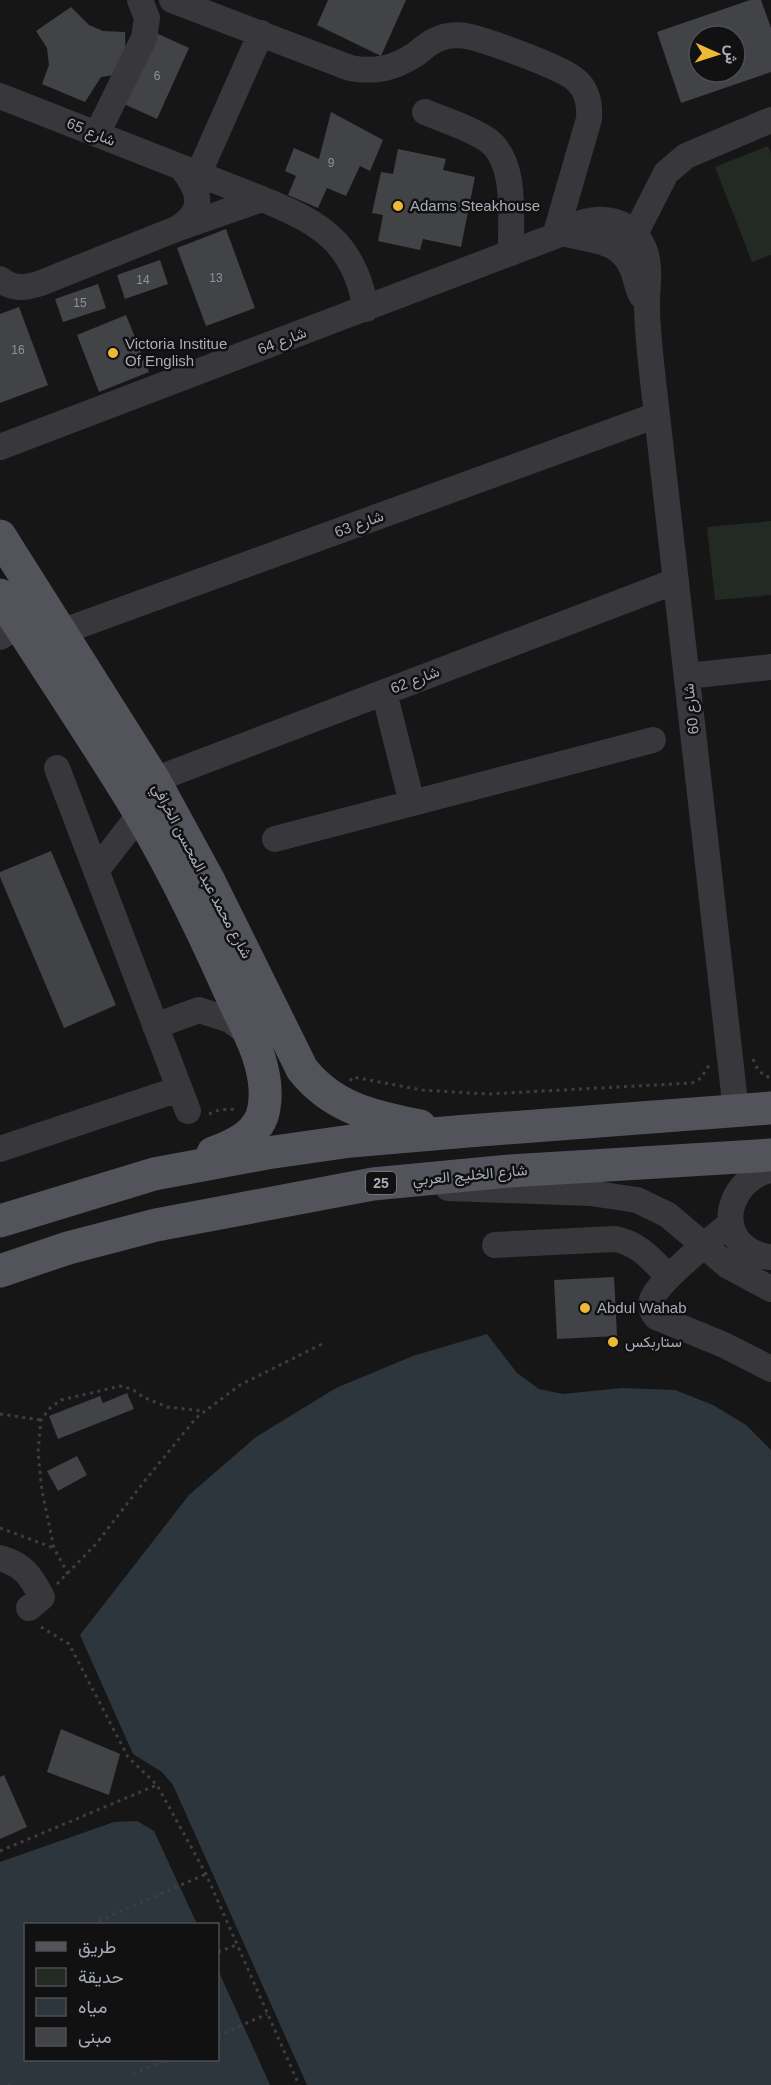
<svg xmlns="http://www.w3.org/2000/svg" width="771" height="2085" viewBox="0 0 771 2085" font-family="Helvetica,Vazirmatn,sans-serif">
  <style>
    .green { fill: #222a23 }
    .water { fill: #2e363d }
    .building { fill: #424347; fill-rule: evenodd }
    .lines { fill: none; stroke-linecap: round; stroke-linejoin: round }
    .path { stroke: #3d3e43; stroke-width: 3; stroke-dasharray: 3 4.5; stroke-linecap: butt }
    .minor { stroke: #37373c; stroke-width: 26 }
    .major { stroke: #53545b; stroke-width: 33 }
    .poi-dot { fill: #efb836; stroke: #111112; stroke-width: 2 }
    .labels { text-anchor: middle; stroke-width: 5; stroke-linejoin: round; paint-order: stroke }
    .number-label { font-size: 12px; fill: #8e929b }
    .shield { fill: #111112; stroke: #7b7e86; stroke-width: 1.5 }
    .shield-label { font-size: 14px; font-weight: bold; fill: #a8acb7 }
    .street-label { font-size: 15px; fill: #a8acb7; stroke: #111112 }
    .poi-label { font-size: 15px; fill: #a8acb7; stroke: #111112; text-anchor: start }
  </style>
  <rect width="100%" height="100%" fill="#161617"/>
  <path class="green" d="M 768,146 L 771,153 L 771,255 L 752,262 L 715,167 Z
    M 771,521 L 771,595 L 715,600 L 707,527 Z"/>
  <path class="water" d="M 487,1334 L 517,1373 L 539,1389 L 563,1394 L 622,1388 L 675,1390 L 713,1405 L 746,1425 L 771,1450 L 771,2085 L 307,2085 L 173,1785 L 162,1772 L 133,1754 L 80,1635 L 189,1495 L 256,1437 L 336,1388 L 413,1356 Z
    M 137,1821 L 154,1831 L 197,1924 L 26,1924 L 26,2060 L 218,2060 L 218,1970 L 270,2085 L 0,2085 L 0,1862 L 114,1822 Z"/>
  <path class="building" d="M 328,0 L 406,0 L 381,56 L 317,25 Z
    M 750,0 L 761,0 L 771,28 L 771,72 L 681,103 L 657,32 ZM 699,36 L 735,36 L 735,72 L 699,72 Z
    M 71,7 L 89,25 L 103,31 L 125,32 L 126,73 L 101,77 L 85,102 L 42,84 L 49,65 L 47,48 L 36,31 Z
    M 156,33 L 189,48 L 157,119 L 124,104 Z
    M 331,112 L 383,140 L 370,171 L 360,166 L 346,196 L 327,188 L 318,208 L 288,195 L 296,176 L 285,171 L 294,148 L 319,159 Z
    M 398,149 L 446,159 L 443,170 L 475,177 L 461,247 L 423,239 L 420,250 L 378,241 L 383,215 L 372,213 L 381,172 L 393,174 Z
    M 226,229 L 255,308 L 206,326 L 177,248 Z
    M 160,260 L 168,284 L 125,299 L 117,275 Z
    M 98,284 L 106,308 L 63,322 L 55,299 Z
    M 19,307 L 48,385 L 0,403 L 0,314 Z
    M 126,315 L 149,372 L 99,392 L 77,335 Z
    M 51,851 L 116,1005 L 64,1028 L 0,877 L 0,872 Z
    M 614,1277 L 617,1336 L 557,1339 L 554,1280 Z
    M 127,1393 L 134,1409 L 58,1439 L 49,1416 L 100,1396 L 103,1403 Z
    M 77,1456 L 87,1475 L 58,1491 L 47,1471 Z
    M 61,1729 L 120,1754 L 109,1795 L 47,1772 Z
    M 4,1775 L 27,1827 L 0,1839 L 0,1777 Z"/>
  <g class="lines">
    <path class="path" d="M 753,1059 C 756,1068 761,1075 771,1078
      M 350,1081 L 353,1077 L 422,1090 L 488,1094 L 692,1083 L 701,1078 L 709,1065
      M 209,1114 L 219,1110 L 238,1109
      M 0,1414 L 41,1420
      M 0,1528 L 54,1548
      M 68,1574 L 54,1548 L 42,1491 L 38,1452 L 41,1420 L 50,1408 L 61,1400 L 120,1386 L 132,1389 L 143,1397 L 167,1407 L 204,1411
      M 57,1584 L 96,1544 L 147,1478 L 196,1418 L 240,1385 L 322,1344
      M 41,1627 L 69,1644 L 128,1757 L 157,1785 L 206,1874 L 299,2085
      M 0,1851 L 157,1785
      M 92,1924 L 206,1874
      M 218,1952 L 236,1945
      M 218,2036 L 267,2014
      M 133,2074 L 165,2060
      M 8,2085 L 15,2082"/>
    <path class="minor" d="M 172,0 L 350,68 C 375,73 395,68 416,54 C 426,46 435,38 448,36 C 455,35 463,35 471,37 C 490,42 565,68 577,81 C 588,91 590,104 589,119 L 555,236
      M 0,96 L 262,199 C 321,223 354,242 366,309
      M 425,112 C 444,120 473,129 489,141 C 518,164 510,220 511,253
      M 97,134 L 144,38 L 147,18 L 140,0
      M 198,175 L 261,33
      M 178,228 C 207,210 199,190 182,168
      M 563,233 C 590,241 619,238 632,268 C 636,277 637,287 641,295
      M 635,234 L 666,173 L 686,156 L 771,120
      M 0,279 C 13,290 26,288 41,283 L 176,229 L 262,199
      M 0,447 L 563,233 C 589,212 631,215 644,249 C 652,269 646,289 647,309 C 648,344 653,380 657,415 L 736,1111
      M 61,632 L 657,415
      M 0,637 L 33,616
      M 687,676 L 771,667
      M 384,692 L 412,803
      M 57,768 L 188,1111
      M 154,780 L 676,581
      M 275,839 L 653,740
      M 96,871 L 140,814
      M 155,1026 L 199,1010 L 230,1020 L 249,1034
      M 0,1149 L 179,1089
      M 771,1170 C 734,1177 713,1227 749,1250 C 756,1254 763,1257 771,1257
      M 448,1188 L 590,1193 L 637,1200 L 668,1215 L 728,1266 L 771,1289
      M 730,1224 C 714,1237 657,1282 652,1300 C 650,1307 652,1312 656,1317 L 724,1345 L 771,1369
      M 495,1245 L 615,1239 C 639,1243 653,1261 669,1277
      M 0,1558 C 24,1565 30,1575 42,1597 L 29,1608"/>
    <path class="major" d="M 0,536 L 154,780 L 210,883 L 302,1069 C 332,1108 374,1117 420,1126
      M 0,595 C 44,664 90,732 133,802 C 170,862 201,927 230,992 C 246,1028 271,1067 264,1108 C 260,1134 235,1145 213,1153
      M 0,1221 L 154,1174 L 267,1153 L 351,1141 L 468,1131 L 771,1108
      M 0,1271 L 68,1248 L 156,1225 L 373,1184 L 510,1171 L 771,1155"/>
  </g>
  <g class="poi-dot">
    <circle cx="398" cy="206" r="6"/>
    <circle cx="113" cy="353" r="6"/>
    <circle cx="585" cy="1308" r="6"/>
    <circle cx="613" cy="1342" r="6"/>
  </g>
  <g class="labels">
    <g class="number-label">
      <text x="157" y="80">6</text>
      <text x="331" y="167">9</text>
      <text x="216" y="282">13</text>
      <text x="143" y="284">14</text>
      <text x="80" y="307">15</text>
      <text x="18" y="354">16</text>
    </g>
    <rect class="shield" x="366" y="1172" width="30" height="22" rx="4.5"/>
    <g class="shield-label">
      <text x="381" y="1188">25</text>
    </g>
    <g class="street-label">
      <text transform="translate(91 132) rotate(22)" y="5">شارع 65</text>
      <text transform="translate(282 341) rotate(-21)" y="5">شارع 64</text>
      <text transform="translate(359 524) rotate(-20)" y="5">شارع 63</text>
      <text transform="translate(415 680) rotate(-21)" y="5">شارع 62</text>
      <text transform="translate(691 709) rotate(-96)" y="5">شارع 60</text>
      <text transform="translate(202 871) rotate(62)" y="5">شارع محمد عبد المحسن الخرافي</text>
      <text transform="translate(470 1175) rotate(-5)" y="5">شارع الخليج العربي</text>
    </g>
    <g class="poi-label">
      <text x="410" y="211">Adams Steakhouse</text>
      <text x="125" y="349">Victoria Institue<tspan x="125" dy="17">Of English</tspan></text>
      <text x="597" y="1313">Abdul Wahab</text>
      <text x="625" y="1347">ستاربكس</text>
    </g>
  </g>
  <rect x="24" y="1923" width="195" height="138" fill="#111112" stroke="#4d4f54" stroke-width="1.5"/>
  <rect x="36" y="1942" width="30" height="9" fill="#53545b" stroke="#4d4f54" stroke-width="1.5"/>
  <text x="78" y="1953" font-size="18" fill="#a8acb7">طريق</text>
  <rect x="36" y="1968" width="30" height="18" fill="#222a23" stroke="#4d4f54" stroke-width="1.5"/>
  <text x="78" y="1983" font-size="18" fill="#a8acb7">حديقة</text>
  <rect x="36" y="1998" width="30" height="18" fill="#2e363d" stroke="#4d4f54" stroke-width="1.5"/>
  <text x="78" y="2013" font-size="18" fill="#a8acb7">مياه</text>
  <rect x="36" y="2028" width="30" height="18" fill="#424347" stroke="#4d4f54" stroke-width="1.5"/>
  <text x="78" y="2043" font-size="18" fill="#a8acb7">مبنى</text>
  <g transform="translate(717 54) rotate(93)"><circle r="28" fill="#111112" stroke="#4d4f54" stroke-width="1.5"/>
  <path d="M0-4.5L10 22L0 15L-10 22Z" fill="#efb836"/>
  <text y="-9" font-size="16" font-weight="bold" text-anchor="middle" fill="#a8acb7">ش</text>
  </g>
</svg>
